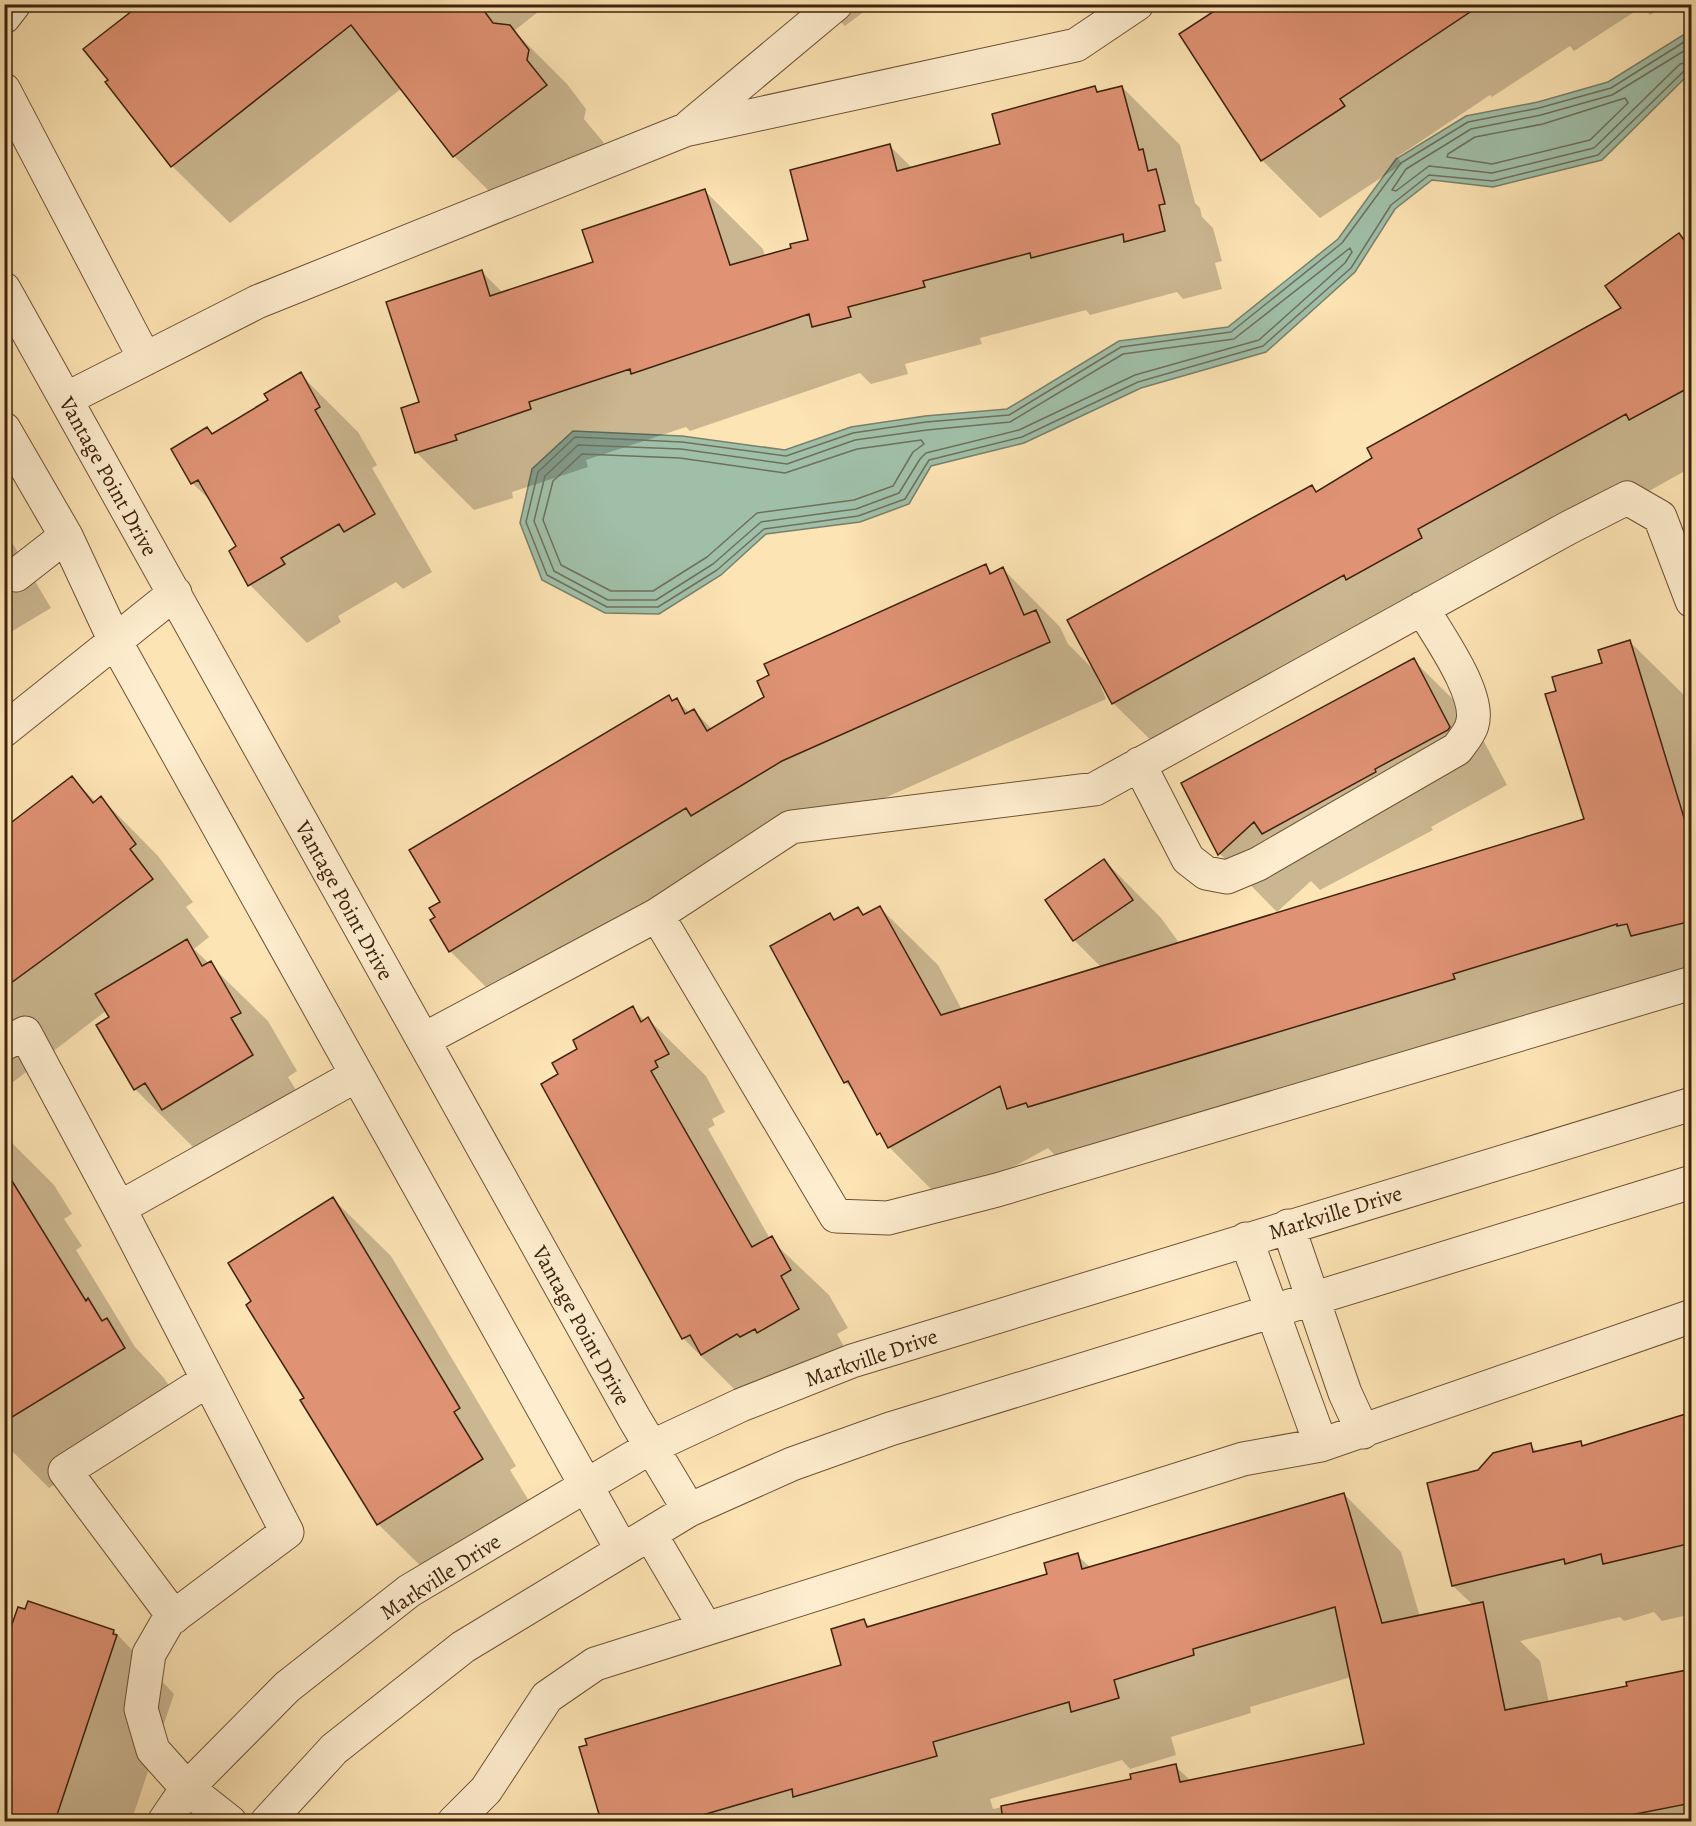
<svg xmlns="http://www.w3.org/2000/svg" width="1696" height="1826" viewBox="0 0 1696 1826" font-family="Alegreya,serif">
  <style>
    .water { fill: #a0bfa9; stroke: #79806a; stroke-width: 1.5 }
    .shadow { fill: #0003; fill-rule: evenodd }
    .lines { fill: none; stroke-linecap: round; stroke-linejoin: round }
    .shore { stroke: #6f705a; stroke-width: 1.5 }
    .building { fill: #df9274; stroke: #3e220c; stroke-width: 1.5 }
    .minor-casing { stroke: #6e5236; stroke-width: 35 }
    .minor { stroke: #feedce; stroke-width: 33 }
    .labels { text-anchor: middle; stroke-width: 5; stroke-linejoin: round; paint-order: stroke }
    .street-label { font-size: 22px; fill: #3e220c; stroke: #feedce }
  </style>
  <rect width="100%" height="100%" fill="#fde4b4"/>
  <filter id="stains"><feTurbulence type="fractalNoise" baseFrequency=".00333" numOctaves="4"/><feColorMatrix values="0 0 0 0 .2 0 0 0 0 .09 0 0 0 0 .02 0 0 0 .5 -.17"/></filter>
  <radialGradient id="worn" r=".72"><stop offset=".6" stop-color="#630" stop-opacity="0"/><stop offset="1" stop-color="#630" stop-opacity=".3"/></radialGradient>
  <path class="water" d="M 1691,30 L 1691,72 L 1602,160 L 1493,187 L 1432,180 L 1395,209 L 1355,272 L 1266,352 L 1141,388 L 1024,443 L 931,466 L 909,504 L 860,522 L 766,534 L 721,575 L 659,614 L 605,613 L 542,580 L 520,523 L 532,469 L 573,431 L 682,436 L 785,450 L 851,427 L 925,416 L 1007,409 L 1119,341 L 1228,327 L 1338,239 L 1396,159 L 1466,116 L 1538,102 L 1608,82 Z"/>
  <path class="shadow" d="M 143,4 L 548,4 L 514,31 L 567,84 L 586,109 L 584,119 L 604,143 L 512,214 L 454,156 L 402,88 L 230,223 L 172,166 Z
    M 792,4 L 874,4 L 845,26 L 833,15 L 816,28 Z
    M 1228,4 L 1666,4 L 1650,15 L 1642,7 L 1574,51 L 1570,46 L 1492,97 L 1490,95 L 1397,157 L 1402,164 L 1320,218 L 1262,160 Z
    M 1122,87 L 1180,145 L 1195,203 L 1200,208 L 1202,217 L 1213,228 L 1222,261 L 1215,263 L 1222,289 L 1183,299 L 1177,292 L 1090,315 L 1086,310 L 980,338 L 982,344 L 905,364 L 908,374 L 871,384 L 860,373 L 690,431 L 686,427 L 586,460 L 588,467 L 512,492 L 513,498 L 474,510 L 417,453 L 403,409 L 420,403 L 482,272 L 503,293 L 594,263 L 705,191 L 763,249 L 765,257 L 792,249 L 810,241 L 890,146 L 913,169 L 1002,145 L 1095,88 L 1100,93 Z
    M 1679,235 L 1689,245 L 1692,243 L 1692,474 L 1687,476 L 1683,472 L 1171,760 L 1113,703 L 1099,676 L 1097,677 L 1106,699 L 840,818 L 508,1009 L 450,951 L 432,921 L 437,918 L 442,902 L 668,697 L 673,702 L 676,700 L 690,713 L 694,711 L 713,730 L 986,566 L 994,574 L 1003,569 L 1060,627 L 1068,644 L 1095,671 L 1312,486 L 1318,493 L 1623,308 Z
    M 300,374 L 358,432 L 377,465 L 372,468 L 432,572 L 403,589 L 396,582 L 338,616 L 341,622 L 307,643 L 250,585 L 231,552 L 238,547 L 214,504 L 192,483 L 207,429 L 213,435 L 270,401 Z
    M 4,529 L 51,608 L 4,636 Z
    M 1630,642 L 1688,699 L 1692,713 L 1692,993 L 1065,1166 L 1048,1148 L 946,1204 L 889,1147 L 857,1094 L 845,1082 L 829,915 L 836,921 L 858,909 L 865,916 L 880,908 L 938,965 L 962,1010 L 1102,968 L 1074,940 L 1047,900 L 1104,860 L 1161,918 L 1180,944 L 1586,820 L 1558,692 L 1604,664 Z
    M 1413,660 L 1471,717 L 1507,785 L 1431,827 L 1433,830 L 1320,890 L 1311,881 L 1277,912 L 1220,854 L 1183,783 Z
    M 72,778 L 96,802 L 101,798 L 158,856 L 193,902 L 186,907 L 209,937 L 194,949 L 268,1021 L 297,1071 L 288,1077 L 310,1113 L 221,1167 L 198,1144 L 193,1147 L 135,1089 L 118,1060 L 111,1018 L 107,1010 L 4,1089 L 4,830 Z
    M 632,1008 L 645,1021 L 648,1019 L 706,1076 L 725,1112 L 712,1119 L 715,1125 L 708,1129 L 770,1239 L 829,1295 L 848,1328 L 837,1334 L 855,1367 L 741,1396 L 683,1338 L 560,1075 L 579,1049 Z
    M 4,1135 L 54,1185 L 72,1214 L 64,1219 L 82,1246 L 76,1250 L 135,1347 L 164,1378 L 182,1407 L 49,1488 L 4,1443 Z
    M 333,1199 L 391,1256 L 516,1466 L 510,1470 L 539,1517 L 436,1581 L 378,1524 L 306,1399 Z
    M 1692,1414 L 1692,1614 L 1662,1621 L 1654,1612 L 1624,1621 L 1620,1617 L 1520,1641 L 1540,1661 L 1549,1703 L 1629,1687 L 1692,1670 L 1692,1822 L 603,1822 L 581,1748 L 843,1666 L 864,1621 L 871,1628 L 1049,1575 L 1077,1555 L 1091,1568 L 1344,1494 L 1401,1552 L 1420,1617 L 1473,1605 L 1453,1586 L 1479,1472 L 1530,1445 L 1538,1452 L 1580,1442 L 1584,1447 ZM 1351,1677 L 1365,1745 L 1191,1781 L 1175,1766 L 1133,1780 L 993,1809 L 990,1799 L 1122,1760 L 1130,1769 L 1176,1755 L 1171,1737 L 1251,1713 L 1250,1707 Z
    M 114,1631 L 174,1694 L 131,1822 L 4,1822 L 4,1650 Z"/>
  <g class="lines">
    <path class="shore" d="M 1692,37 L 1611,88 L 1539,108 L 1468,122 L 1401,163 L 1342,243 L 1231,332 L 1121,347 L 1009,415 L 926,422 L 853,433 L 786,456 L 682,442 L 575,437 L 538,472 L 526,522 L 547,575 L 607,607 L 658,607 L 717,570 L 764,529 L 858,516 L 905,499 L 929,460 L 1022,437 L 1138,382 L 1263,346 L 1351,268 L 1391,205 L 1429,175 L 1493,181 L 1598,155 L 1685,70 L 1692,68
      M 1692,46 L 1612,95 L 1541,115 L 1471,129 L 1406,169 L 1392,190 L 1396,191 L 1429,166 L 1492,173 L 1594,148 L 1680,64 L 1692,61
      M 1625,98 L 1628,103 L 1590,140 L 1492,164 L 1447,157 L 1448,154 L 1475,137 L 1543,124 Z
      M 1350,248 L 1352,252 L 1345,263 L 1259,340 L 1135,375 L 1019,430 L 926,453 L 920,459 L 899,493 L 856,509 L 761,522 L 713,564 L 656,600 L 608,600 L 554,571 L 534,521 L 545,476 L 578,445 L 681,449 L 787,464 L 855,440 L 927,430 L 1010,422 L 1123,354 L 1234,339 Z
      M 921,440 L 924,444 L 913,452 L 893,486 L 854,500 L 757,513 L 707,557 L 653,591 L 611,591 L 561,565 L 543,520 L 553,481 L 582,454 L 680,458 L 785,473 L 857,449 Z"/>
  </g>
  <path class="building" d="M 141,4 L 479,4 L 493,23 L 510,25 L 529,50 L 527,60 L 547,85 L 453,157 L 351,25 L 171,167 L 105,82 L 108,80 L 83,49 Z
    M 1225,4 L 1482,4 L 1340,99 L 1345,106 L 1261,161 L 1179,34 Z
    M 1095,86 L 1097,92 L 1122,86 L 1139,150 L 1143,149 L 1148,171 L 1156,169 L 1165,204 L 1159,205 L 1165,231 L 1124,242 L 1123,234 L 1031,258 L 1030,253 L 923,281 L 925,287 L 848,307 L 851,317 L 812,327 L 809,314 L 631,374 L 630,369 L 529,402 L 531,409 L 455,435 L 457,440 L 415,453 L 401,408 L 419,402 L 386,302 L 482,270 L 490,296 L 593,262 L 582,230 L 705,189 L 730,265 L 791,248 L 790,244 L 808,240 L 790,170 L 890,144 L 897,171 L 1000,144 L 992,114 Z
    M 1679,233 L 1692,251 L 1692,386 L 1629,420 L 1626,414 L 1418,529 L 1422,538 L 1346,580 L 1344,575 L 1112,704 L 1067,620 L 1312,485 L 1316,492 L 1372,458 L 1367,448 L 1621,308 L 1605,286 Z
    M 301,372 L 320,407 L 315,410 L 375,514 L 344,532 L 339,524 L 281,558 L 285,564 L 248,586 L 229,551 L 236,546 L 198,480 L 191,484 L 171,449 L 207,427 L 212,434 L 268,400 L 264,394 Z
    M 986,564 L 990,574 L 1003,567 L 1024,615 L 1036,610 L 1050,642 L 782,761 L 691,816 L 686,808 L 449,952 L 430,920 L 435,917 L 429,908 L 440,902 L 409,850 L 669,695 L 672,701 L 677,698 L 685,714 L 694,709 L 707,731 L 764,697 L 757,681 L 769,675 L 764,664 Z
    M 1630,640 L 1692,844 L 1692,921 L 1631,936 L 1627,924 L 1617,926 L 1617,924 L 1453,974 L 1455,979 L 1028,1107 L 1026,1103 L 1007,1109 L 1000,1086 L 888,1148 L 880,1133 L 877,1135 L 848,1081 L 844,1083 L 770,946 L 830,913 L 834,920 L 858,907 L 863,915 L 880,906 L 941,1015 L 1584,819 L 1545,694 L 1556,691 L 1552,677 L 1602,663 L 1598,650 Z
    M 1414,658 L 1450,727 L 1448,730 L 1375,769 L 1376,772 L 1262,834 L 1254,822 L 1218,855 L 1181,783 Z
    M 72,776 L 93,803 L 101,796 L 136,844 L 130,849 L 153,879 L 4,988 L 4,828 Z
    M 1104,859 L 1133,900 L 1073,941 L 1045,900 Z
    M 187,939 L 202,966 L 211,961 L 241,1013 L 231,1018 L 253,1055 L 162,1110 L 145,1083 L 134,1090 L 117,1061 L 96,1025 L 109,1017 L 95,994 Z
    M 633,1006 L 641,1022 L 648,1017 L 669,1054 L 655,1061 L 658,1067 L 651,1071 L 752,1247 L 772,1236 L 791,1270 L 781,1276 L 799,1309 L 757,1333 L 755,1329 L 740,1337 L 737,1334 L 701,1355 L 690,1335 L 682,1339 L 541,1084 L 558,1074 L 552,1063 L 577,1049 L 573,1040 Z
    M 4,1168 L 86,1301 L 88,1298 L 102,1321 L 107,1318 L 125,1348 L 4,1422 Z
    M 333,1197 L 460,1408 L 454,1412 L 483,1459 L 377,1525 L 300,1400 L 304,1398 L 246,1305 L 251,1301 L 228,1263 Z
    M 1692,1412 L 1692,1543 L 1603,1564 L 1601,1554 L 1565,1564 L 1564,1559 L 1452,1586 L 1427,1483 L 1478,1470 L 1493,1453 L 1531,1443 L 1533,1452 L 1581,1441 L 1582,1446 Z
    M 1344,1493 L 1382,1623 L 1483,1602 L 1505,1710 L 1627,1686 L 1626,1682 L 1692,1669 L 1692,1803 L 1600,1821 L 1003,1821 L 1001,1806 L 1131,1779 L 1130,1774 L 1176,1764 L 1180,1782 L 1364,1744 L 1335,1607 L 1193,1649 L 1194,1655 L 1114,1680 L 1119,1698 L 1071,1712 L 1069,1702 L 933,1742 L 937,1756 L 793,1797 L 792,1789 L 682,1821 L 601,1821 L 579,1747 L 587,1745 L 585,1739 L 841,1665 L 831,1629 L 864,1619 L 867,1627 L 1047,1574 L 1044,1563 L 1078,1553 L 1082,1569 Z
    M 28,1601 L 114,1630 L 113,1634 L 117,1635 L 55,1821 L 4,1821 L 4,1647 L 18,1607 L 25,1609 Z"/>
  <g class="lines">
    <g class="minor-casing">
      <path id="minor" d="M 4,17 L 14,4
        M 4,90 L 145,359
        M 690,126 L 836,4
        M 4,289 L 634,1418 L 689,1510
        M 66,399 L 257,302 L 685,130 L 1076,45 L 1137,4
        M 4,429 L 66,536 L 115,641 L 622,1550
        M 16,575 L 66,536
        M 1692,601 L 1660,517 L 1627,498 L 1568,528 L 1095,789 L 791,827 L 657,915 L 836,1216 L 888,1218 L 997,1190 L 1692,983
        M 4,730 L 175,593
        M 1139,764 L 1188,859 L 1206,873 L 1227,877 L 1258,864 L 1457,749 C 1462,742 1470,733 1472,725 C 1482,695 1437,634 1422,608
        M 423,1040 L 657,915
        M 4,1044 L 25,1033 L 119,1208 L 287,1532 L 168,1621 L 149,1654 L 141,1709 L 153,1750 L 187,1788 L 230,1822
        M 119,1208 L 357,1075
        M 1288,1226 L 1345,1393 L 1363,1432
        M 1246,1239 L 1321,1445
        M 650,1534 L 706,1629
        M 174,1617 L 65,1471 L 208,1380
        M 164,1822 L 187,1788 L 287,1687 L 409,1591 L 651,1447 L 741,1405 L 852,1361 L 1692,1104
        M 267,1822 L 334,1749 L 463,1647 L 689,1510 L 792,1464 L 890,1429 L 1692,1182
        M 454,1822 L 486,1790 L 547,1697 L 595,1664 L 1243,1459 L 1321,1445 L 1692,1316"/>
    </g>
    <use href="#minor" class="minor"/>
  </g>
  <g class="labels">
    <g class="street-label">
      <text transform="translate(109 476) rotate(61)" y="8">Vantage Point Drive</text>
      <text transform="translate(345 900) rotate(61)" y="8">Vantage Point Drive</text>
      <text transform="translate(1335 1212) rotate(-17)" y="8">Markville Drive</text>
      <text transform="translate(582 1325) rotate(61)" y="8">Vantage Point Drive</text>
      <text transform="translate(871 1357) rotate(-19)" y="8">Markville Drive</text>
      <text transform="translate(440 1576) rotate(-33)" y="8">Markville Drive</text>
    </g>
  </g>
  <rect width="1696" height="1826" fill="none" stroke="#fde4b4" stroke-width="24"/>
  <rect x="6" y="6" width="1684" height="1814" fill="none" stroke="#3e220c" stroke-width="3"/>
  <rect x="12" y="12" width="1672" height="1802" fill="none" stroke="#3e220c" stroke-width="1.5"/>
  <rect width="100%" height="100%" filter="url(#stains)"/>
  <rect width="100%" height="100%" fill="url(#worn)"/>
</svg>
